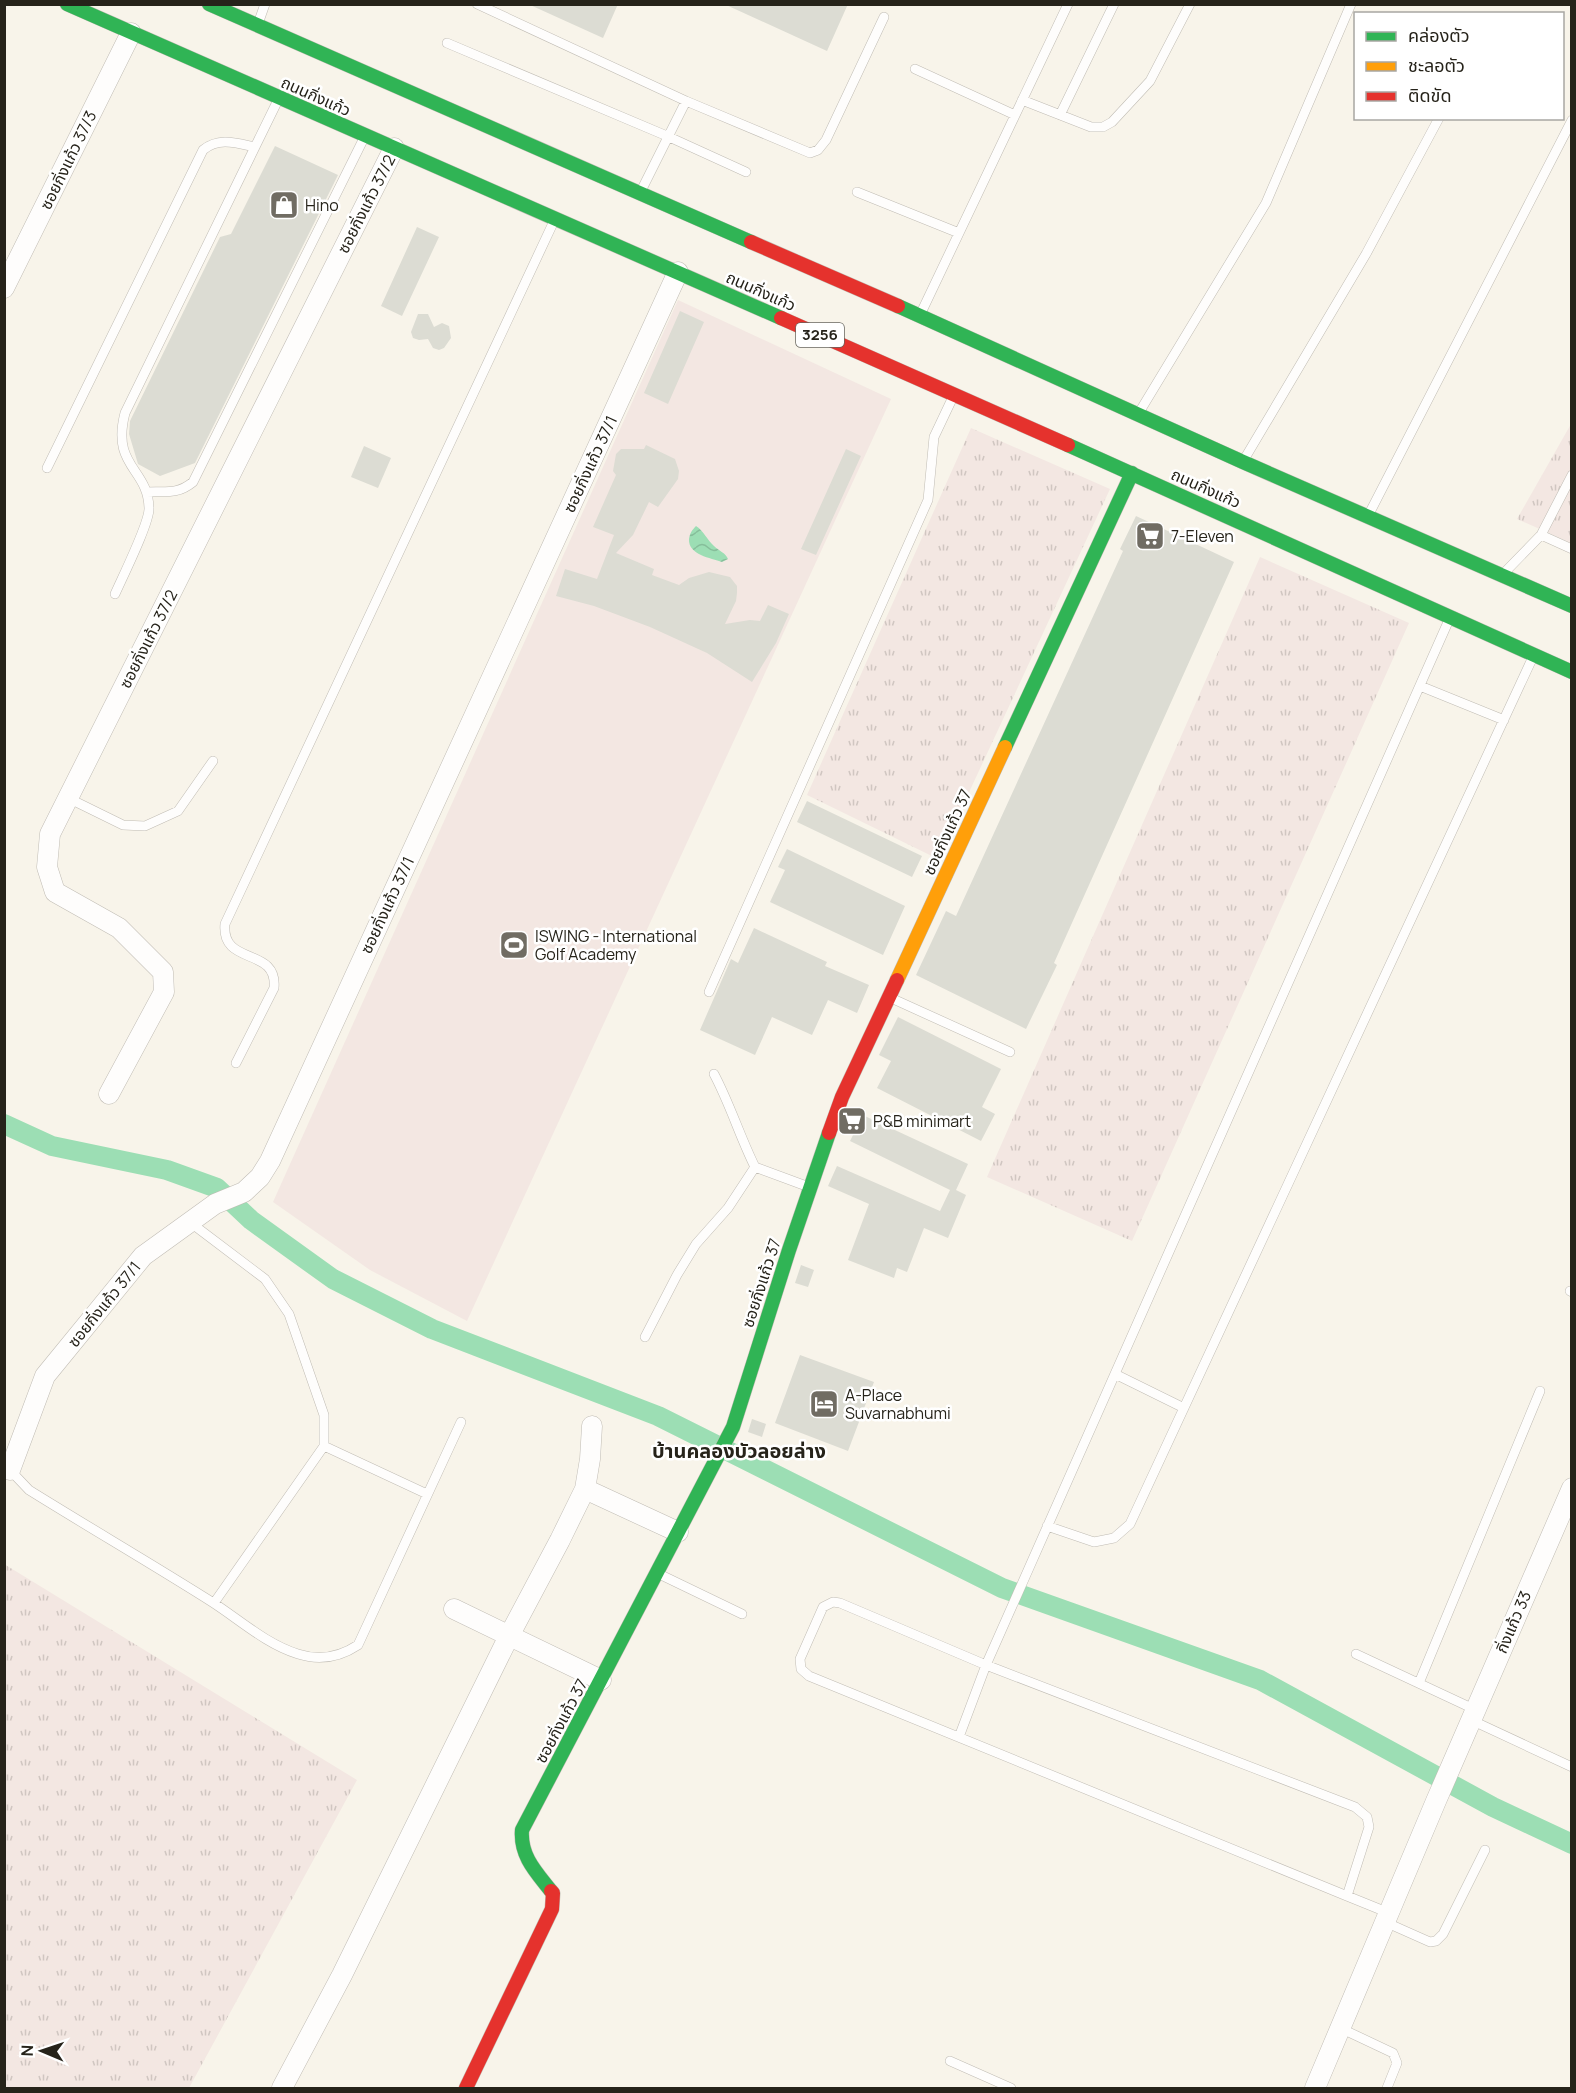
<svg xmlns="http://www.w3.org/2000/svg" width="1576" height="2093" viewBox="0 0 1576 2093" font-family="Manrope,'Noto Sans Thai',sans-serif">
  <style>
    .grass { fill: url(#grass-tufts) }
    .garden { fill: #f3e7e2 }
    .water { fill: url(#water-waves) }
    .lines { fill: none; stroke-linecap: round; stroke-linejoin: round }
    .canal { stroke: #9cdeb4; stroke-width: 20 }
    .building { fill: #dcdcd3 }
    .lane-casing { stroke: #c0bcb4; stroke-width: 10 }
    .street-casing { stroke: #c0bcb4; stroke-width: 21 }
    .fast-casing { stroke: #c0bcb4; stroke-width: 15 }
    .slow-casing { stroke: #c0bcb4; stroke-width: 15 }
    .jam-casing { stroke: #c0bcb4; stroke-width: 15 }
    .lane { stroke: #fefdfc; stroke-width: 9 }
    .street { stroke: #fefdfc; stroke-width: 20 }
    .fast { stroke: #30b455; stroke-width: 14 }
    .slow { stroke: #ff9f0a; stroke-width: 14 }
    .jam { stroke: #e5322d; stroke-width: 14 }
    .labels { text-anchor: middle; stroke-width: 5; stroke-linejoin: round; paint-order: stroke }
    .shield { fill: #fff; stroke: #67655f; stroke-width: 1.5 }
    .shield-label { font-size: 15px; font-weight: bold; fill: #26231a }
    .street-label { font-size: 16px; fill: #26231a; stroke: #fff }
    .poi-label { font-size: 16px; fill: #26231a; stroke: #fff; text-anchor: start }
    .quarter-label { font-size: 20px; font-weight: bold; fill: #26231a; stroke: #fff }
  </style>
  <defs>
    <pattern id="grass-tufts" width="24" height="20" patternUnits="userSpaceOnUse" patternTransform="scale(1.5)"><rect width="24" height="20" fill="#f3e7e2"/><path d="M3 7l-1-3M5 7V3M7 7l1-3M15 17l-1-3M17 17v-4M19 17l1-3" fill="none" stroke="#d0c6c1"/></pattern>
    <pattern id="water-waves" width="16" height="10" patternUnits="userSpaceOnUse" patternTransform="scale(1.5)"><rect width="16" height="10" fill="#9cdeb4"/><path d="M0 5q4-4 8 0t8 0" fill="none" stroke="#86be9a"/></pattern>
  </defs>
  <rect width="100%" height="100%" fill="#f8f4ea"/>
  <path class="grass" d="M 1571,424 L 1571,543 L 1517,519 Z
    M 971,428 L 1110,489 L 938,859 L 807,795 Z
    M 1260,557 L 1409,623 L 1132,1241 L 987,1177 Z
    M 4,1564 L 357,1780 L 189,2088 L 5,2088 Z"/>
  <path class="garden" d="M 678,300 L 891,399 L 467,1321 L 370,1270 L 273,1202 Z"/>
  <path class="water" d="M 696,526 C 704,531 707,540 714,546 C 719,551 726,553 728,559 L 722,562 C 711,558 688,555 689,539 C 690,533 692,530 696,526 Z"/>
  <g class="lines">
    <path class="canal" d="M 4,1124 L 52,1146 L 167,1170 L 217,1188 L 251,1220 L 333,1279 L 432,1329 L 658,1416 L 1002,1588 L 1260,1680 L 1493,1807 L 1572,1844"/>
  </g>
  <path class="building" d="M 528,4 L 618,4 L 603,38 Z
    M 724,4 L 848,4 L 827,51 Z
    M 275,146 L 338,175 L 195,463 L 160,476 L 138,464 L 129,434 L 130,421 L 220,237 L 231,234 Z
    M 417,227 L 439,237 L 402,316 L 381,306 Z
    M 680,311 L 704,322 L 668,404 L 644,393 Z
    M 418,314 L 428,314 L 434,327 L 442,323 L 449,326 L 451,338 L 444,348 L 439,350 L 433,348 L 428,339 L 419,340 L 413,338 L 411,332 Z
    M 646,445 L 675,459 L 679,471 L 678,479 L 658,507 L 649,502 L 633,535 L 616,553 L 654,569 L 652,575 L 679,585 L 689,578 L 709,572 L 730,577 L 737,586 L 737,593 L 736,601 L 725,624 L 750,620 L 760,621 L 768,605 L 789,614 L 776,643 L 752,682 L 707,653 L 650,627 L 594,606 L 556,596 L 565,569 L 597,579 L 614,535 L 593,527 L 616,475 L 613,471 L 616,454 L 621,449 L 644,449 Z
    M 364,446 L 391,458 L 378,488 L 351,477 Z
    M 846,449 L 861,456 L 816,555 L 801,549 Z
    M 1136,516 L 1234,562 L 1054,963 L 1057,965 L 1026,1029 L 916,975 L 946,911 L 956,916 L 1123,551 L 1120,549 Z
    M 807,801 L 922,856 L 912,877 L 797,822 Z
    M 787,849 L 905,906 L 883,955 L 770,902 L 785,870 L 778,867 Z
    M 754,928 L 827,962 L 825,966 L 869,985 L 857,1013 L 828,1000 L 812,1035 L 772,1017 L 755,1055 L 700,1030 L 731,959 L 738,963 Z
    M 898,1017 L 1001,1069 L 982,1107 L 995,1114 L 981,1141 L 877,1088 L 891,1061 L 879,1055 Z
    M 854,1111 L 968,1164 L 956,1190 L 966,1195 L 948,1238 L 924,1228 L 907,1272 L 897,1268 L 894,1278 L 848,1260 L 869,1204 L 828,1186 L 837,1166 L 940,1211 L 950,1190 L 850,1141 L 855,1131 L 848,1128 Z
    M 801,1265 L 814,1270 L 808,1287 L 795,1283 Z
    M 800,1355 L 874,1382 L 848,1451 L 775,1423 Z
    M 752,1419 L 766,1424 L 762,1437 L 748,1432 Z"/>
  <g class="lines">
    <g class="lane-casing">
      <path id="lane" d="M 477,4 L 686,101 L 810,153 L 818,150 L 826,140 L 884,17
        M 259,21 L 265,4
        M 447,43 L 667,136 L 746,172
        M 915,69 L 1015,115
        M 1022,100 L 1091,127 L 1103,127 L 1112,122 L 1150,81 L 1190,4
        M 1060,115 L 1114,4
        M 642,189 L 686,101
        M 857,192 L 959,233
        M 921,313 L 1068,4
        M 1140,411 L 1266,203 L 1351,4
        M 1245,458 L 1366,254 L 1439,118
        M 47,468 L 203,150 C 219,137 236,143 255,147
        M 147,492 C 166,491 177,495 193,482 L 364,138
        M 1369,514 L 1572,120
        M 1541,535 L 1572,475
        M 1506,571 L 1541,535 L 1572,549
        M 115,594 C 122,578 150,522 149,508 C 148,468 111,467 125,413 L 278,100
        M 1420,686 L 1504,720
        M 68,798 L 123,825 L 145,826 L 178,811 L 213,761
        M 709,992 L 928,500 L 934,437 L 952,399
        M 891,998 L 1010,1052
        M 236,1063 L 274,988 C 278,946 221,967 225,924 L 554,221
        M 714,1074 C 730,1104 740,1137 755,1167 L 809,1187
        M 191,1223 L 265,1279 L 289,1314 L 324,1415 L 324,1446 L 214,1603
        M 1570,1291 L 1572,1292
        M 645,1337 L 677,1275 L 696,1244 L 728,1208 L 755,1167
        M 1115,1374 L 1184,1408
        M 324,1446 L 427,1494
        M 9,1469 L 29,1490 C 90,1528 152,1564 212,1602 C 240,1620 266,1644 298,1654 C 320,1661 340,1657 358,1645 L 461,1422
        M 1047,1526 L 1094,1542 L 1114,1538 L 1130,1524 L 1532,659
        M 659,1574 L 742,1614
        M 833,1602 L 840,1603 L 986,1665 L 1355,1807 L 1367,1817 L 1369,1827 L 1347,1896 L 809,1676 L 801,1669 L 800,1659 L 823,1607 Z
        M 1356,1654 L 1476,1710
        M 1419,1683 L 1540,1391
        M 1471,1720 L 1572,1767
        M 959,1737 L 986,1665 L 1448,622
        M 1347,1896 L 1389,1913
        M 1385,1922 L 1430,1942 L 1436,1941 L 1443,1934 L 1485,1850
        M 1340,2028 L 1393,2053 L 1397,2063 L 1387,2088
        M 950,2061 L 1011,2088"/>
    </g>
    <g class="street-casing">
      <path id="street" d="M 4,288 L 131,33
        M 109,1094 L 164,992 L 163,972 L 119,928 L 55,892 L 47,867 L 50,834 L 394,148
        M 10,1470 L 45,1376 L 143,1256 L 215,1204 L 244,1192 L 260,1177 L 270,1161 L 678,272
        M 585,1489 L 678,1532
        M 454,1609 L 601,1680
        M 282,2088 L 342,1975 L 509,1636 L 560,1540 L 585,1489 L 590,1459 L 592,1426
        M 1315,2088 L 1436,1801 L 1572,1488"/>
    </g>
    <g class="fast-casing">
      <path id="fast" d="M 67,4 L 781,318
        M 209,4 L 751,242
        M 898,306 L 1243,462 L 1572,606
        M 1068,445 L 1572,672
        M 1005,747 L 1132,473
        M 551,1891 C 536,1872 520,1856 522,1830 L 733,1427 L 789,1250 L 829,1133"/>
    </g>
    <g class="slow-casing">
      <path id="slow" d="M 897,980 L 1005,747"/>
    </g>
    <g class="jam-casing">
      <path id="jam" d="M 751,242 L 898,306
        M 781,318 L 1068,445
        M 829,1133 L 842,1097 L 897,980
        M 466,2088 L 552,1909 L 553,1893 L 551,1891"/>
    </g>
    <use href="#lane" class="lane"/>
    <use href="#street" class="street"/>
    <use href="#fast" class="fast"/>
    <use href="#slow" class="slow"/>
    <use href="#jam" class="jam"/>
  </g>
  <defs>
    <g id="shop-square" transform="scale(1.5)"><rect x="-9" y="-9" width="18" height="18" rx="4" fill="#706c63" stroke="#fff"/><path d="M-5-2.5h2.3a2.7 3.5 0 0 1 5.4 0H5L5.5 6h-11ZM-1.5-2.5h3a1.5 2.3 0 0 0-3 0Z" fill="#fff"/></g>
    <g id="supermarket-square" transform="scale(1.5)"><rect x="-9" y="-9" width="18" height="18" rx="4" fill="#706c63" stroke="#fff"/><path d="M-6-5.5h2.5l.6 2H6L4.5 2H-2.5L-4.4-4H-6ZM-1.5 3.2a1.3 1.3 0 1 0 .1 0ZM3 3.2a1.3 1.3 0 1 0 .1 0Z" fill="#fff"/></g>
    <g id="stadium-square" transform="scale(1.5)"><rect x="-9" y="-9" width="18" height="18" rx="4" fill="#706c63" stroke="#fff"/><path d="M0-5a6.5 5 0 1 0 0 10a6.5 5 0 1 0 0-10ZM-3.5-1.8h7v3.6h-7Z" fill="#fff"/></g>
    <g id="hotel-square" transform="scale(1.5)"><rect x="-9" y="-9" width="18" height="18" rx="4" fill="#706c63" stroke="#fff"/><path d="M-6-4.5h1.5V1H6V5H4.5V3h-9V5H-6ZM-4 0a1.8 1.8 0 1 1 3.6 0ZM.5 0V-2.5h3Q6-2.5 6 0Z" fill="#fff"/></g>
  </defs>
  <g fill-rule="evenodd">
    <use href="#shop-square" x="284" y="205"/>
    <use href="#supermarket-square" x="1150" y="536"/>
    <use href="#stadium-square" x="514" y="945"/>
    <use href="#supermarket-square" x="852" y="1121"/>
    <use href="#hotel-square" x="824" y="1404"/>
  </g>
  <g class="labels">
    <rect class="shield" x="796" y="323" width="48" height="24" rx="4.5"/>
    <g class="shield-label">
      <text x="820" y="340">3256</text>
    </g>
    <g class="street-label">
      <text transform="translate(316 96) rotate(24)" y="6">ถนนกิ่งแก้ว</text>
      <text transform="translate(68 160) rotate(-64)" y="6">ซอยกิ่งแก้ว 37/3</text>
      <text transform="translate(366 204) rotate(-63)" y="6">ซอยกิ่งแก้ว 37/2</text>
      <text transform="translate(761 291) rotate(24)" y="6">ถนนกิ่งแก้ว</text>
      <text transform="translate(590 464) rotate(-65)" y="6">ซอยกิ่งแก้ว 37/1</text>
      <text transform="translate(1206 488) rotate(24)" y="6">ถนนกิ่งแก้ว</text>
      <text transform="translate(148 639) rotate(-63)" y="6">ซอยกิ่งแก้ว 37/2</text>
      <text transform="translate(947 832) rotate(-65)" y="6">ซอยกิ่งแก้ว 37</text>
      <text transform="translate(387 905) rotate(-65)" y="6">ซอยกิ่งแก้ว 37/1</text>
      <text transform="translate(761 1283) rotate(-72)" y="6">ซอยกิ่งแก้ว 37</text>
      <text transform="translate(104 1304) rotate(-51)" y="6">ซอยกิ่งแก้ว 37/1</text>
      <text transform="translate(1513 1622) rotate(-67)" y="6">กิ่งแก้ว 33</text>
      <text transform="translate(561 1721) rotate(-62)" y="6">ซอยกิ่งแก้ว 37</text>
    </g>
    <g class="poi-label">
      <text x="305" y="211">Hino</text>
      <text x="1171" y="542">7-Eleven</text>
      <text x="535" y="942">ISWING - International<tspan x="535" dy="18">Golf Academy</tspan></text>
      <text x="873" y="1127">P&amp;B minimart</text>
      <text x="845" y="1401">A-Place<tspan x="845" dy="18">Suvarnabhumi</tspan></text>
    </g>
    <g class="quarter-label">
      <text x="739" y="1458">บ้านคลองบัวลอยล่าง</text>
    </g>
  </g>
  <rect width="1576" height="2093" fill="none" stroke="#26231a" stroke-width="12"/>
  <rect x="1354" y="12" width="210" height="108" fill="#ffffff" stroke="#a8a7a3" stroke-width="1.5"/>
  <rect x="1366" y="32" width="30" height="9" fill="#30b455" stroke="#a8a7a3" stroke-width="1.5"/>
  <text x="1408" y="42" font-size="18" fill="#26231a">คล่องตัว</text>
  <rect x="1366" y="62" width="30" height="9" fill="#ff9f0a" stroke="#a8a7a3" stroke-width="1.5"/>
  <text x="1408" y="72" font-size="18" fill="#26231a">ชะลอตัว</text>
  <rect x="1366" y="92" width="30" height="9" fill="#e5322d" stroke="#a8a7a3" stroke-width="1.5"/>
  <text x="1408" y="102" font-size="18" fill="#26231a">ติดขัด</text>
  <g transform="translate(42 2051) rotate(272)" stroke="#ffffff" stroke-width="4.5" paint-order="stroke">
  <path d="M0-4.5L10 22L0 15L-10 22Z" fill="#26231a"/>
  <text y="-9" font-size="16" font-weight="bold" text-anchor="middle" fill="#26231a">N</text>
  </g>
</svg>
